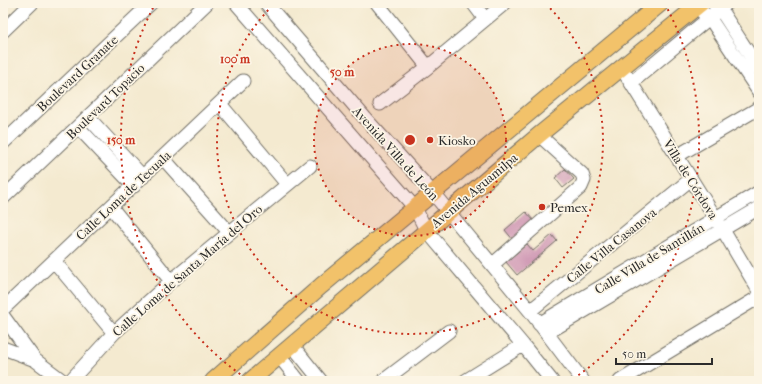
<svg xmlns="http://www.w3.org/2000/svg" width="762" height="384" viewBox="0 0 762 384" font-family="'IM FELL French Canon',serif">
  <style>
    .building { fill: #d09ab5 }
    .lines { fill: none; stroke-linecap: round; stroke-linejoin: round }
    .minor-casing { stroke: #716e65; stroke-width: 15 }
    .major-casing { stroke: #716e65; stroke-width: 18 }
    .minor { stroke: #fff; stroke-width: 13 }
    .major { stroke: #f2c26a; stroke-width: 16 }
    .ring { fill: none; stroke: #c8321e; stroke-width: 2; stroke-dasharray: 2 4 }
    .poi-dot { fill: #c8321e; stroke: #fcf5e5; stroke-width: 1.5 }
    .labels { text-anchor: middle; stroke-width: 3.5; stroke-linejoin: round; paint-order: stroke }
    .street-label { font-size: 13px; fill: #2b2b2b; stroke: #fcf5e5 }
    .poi-label { font-size: 13px; fill: #2b2b2b; stroke: #fcf5e5; text-anchor: start }
    .centre { fill: #c8321e; stroke: #fcf5e5; stroke-width: 2 }
    .ring-label { font-size: 12px; text-anchor: middle; font-weight: bold; fill: #c8321e; stroke: #fcf5e5; stroke-width: 3.5; stroke-linejoin: round; paint-order: stroke }
  </style>
  <rect width="100%" height="100%" fill="#fcf5e5"/>
  <filter id="ink" filterUnits="userSpaceOnUse"><feTurbulence type="fractalNoise" baseFrequency=".025" numOctaves="2"/><feDisplacementMap in="SourceGraphic" scale="8" xChannelSelector="R" yChannelSelector="G"/><feConvolveMatrix kernelMatrix="1 2 1 2 8 2 1 2 1" color-interpolation-filters="sRGB"/></filter>
  <filter id="wash" filterUnits="userSpaceOnUse"><feTurbulence type="fractalNoise" baseFrequency=".012" numOctaves="4" result="noise"/><feDisplacementMap in="SourceGraphic" scale="16" xChannelSelector="R" yChannelSelector="G"/><feGaussianBlur stdDeviation="0.9" result="paint"/><feColorMatrix in="noise" values="0 0 0 0 0 0 0 0 0 0 0 0 0 0 0 0 0 1.4 0 .05"/><feComposite in="paint" operator="in"/></filter>
  <g filter="url(#wash)">
    <rect width="100%" height="100%" fill="#f4ead0"/>
    <g id="blocks">
      <path class="building" d="M 565,169 L 574,179 L 563,188 L 555,178 Z
        M 526,212 L 535,222 L 514,241 L 505,230 Z
        M 552,235 L 557,241 L 517,275 L 506,262 L 527,244 L 533,251 Z"/>
    </g>
  </g>
  <g filter="url(#ink)">
    <use href="#blocks" fill-opacity="0" stroke="#716e65" stroke-width="1"/>
    <g class="lines">
      <g class="minor-casing">
        <path id="minor" d="M 236,3 L 415,208 L 426,230 L 523,345 L 552,381
          M 266,3 L 365,118 L 433,193 L 530,311 L 583,381
          M 377,3 L 428,67
          M 473,3 L 485,19
          M 713,3 L 720,9 L 759,69
          M 702,12 L 709,17 L 759,92
          M 3,31 L 32,3
          M 621,67 L 723,230 L 759,291
          M 631,83 L 727,3
          M 220,104 L 287,184
          M 380,104 L 428,67 L 505,3
          M 88,117 L 143,177
          M 78,127 L 134,186
          M 3,143 L 151,3
          M 677,156 L 759,108
          M 163,158 L 229,232
          M 3,198 L 207,3
          M 111,207 L 171,281
          M 54,261 L 114,333
          M 492,265 L 581,187 L 584,180 L 582,174 L 539,135
          M 3,309 L 243,81
          M 530,311 L 691,179
          M 3,316 L 35,360 L 63,381
          M 539,324 L 759,192
          M 547,333 L 759,208
          M 292,345 L 321,381
          M 3,348 L 35,360
          M 279,356 L 299,381
          M 70,381 L 114,333 L 171,281 L 310,166
          M 383,381 L 449,331
          M 465,381 L 523,345
          M 620,381 L 759,297"/>
      </g>
      <g class="major-casing">
        <path id="major" d="M 213,381 L 321,286 L 661,3
          M 250,381 L 539,135 L 701,3"/>
      </g>
      <use href="#minor" class="minor"/>
      <use href="#major" class="major"/>
    </g>
  </g>
  <circle cx="410" cy="140" r="96" fill="#c8321e" fill-opacity=".12"/>
  <g class="ring">
    <circle cx="410" cy="140" r="96"/>
    <path d="M546 4A193 193 0 1 1 274 4"/>
    <path d="M250 381A289 289 0 0 1 155 4M665 4A289 289 0 0 1 570 381"/>
  </g>
  <g class="poi-dot">
    <circle cx="430" cy="140" r="4"/>
    <circle cx="542" cy="207" r="4"/>
  </g>
  <g class="labels">
    <g class="street-label">
      <text transform="translate(77 73) rotate(-43)" y="5">Boulevard Granate</text>
      <text transform="translate(105 101) rotate(-44)" y="5">Boulevard Topacio</text>
      <text transform="translate(396 153) rotate(48)" y="5">Avenida Villa de León</text>
      <text transform="translate(691 179) rotate(58)" y="5">Villa de Córdova</text>
      <text transform="translate(474 190) rotate(-40)" y="5">Avenida Aguamilpa</text>
      <text transform="translate(123 195) rotate(-43)" y="5">Calle Loma de Tecuala</text>
      <text transform="translate(611 245) rotate(-39)" y="5">Calle Villa Casanova</text>
      <text transform="translate(649 258) rotate(-31)" y="5">Calle Villa de Santillán</text>
      <text transform="translate(187 270) rotate(-41)" y="5">Calle Loma de Santa María del Oro</text>
    </g>
    <g class="poi-label">
      <text x="438" y="145">Kiosko</text>
      <text x="550" y="212">Pemex</text>
    </g>
  </g>
  <circle cx="410" cy="140" r="6" class="centre"/>
  <g class="ring-label">
    <text x="235" y="63">100 m</text>
    <text x="342" y="76">50 m</text>
    <text x="121" y="144">150 m</text>
  </g>
  <rect width="762" height="384" fill="none" stroke="#fcf5e5" stroke-width="16"/>
  <path d="M616 358v6h96v-6" fill="none" stroke="#2b2b2b" stroke-width="2"/>
  <text x="622" y="358" font-size="12" fill="#2b2b2b" stroke="#fcf5e5" stroke-width="3" paint-order="stroke">50 m</text>
</svg>
